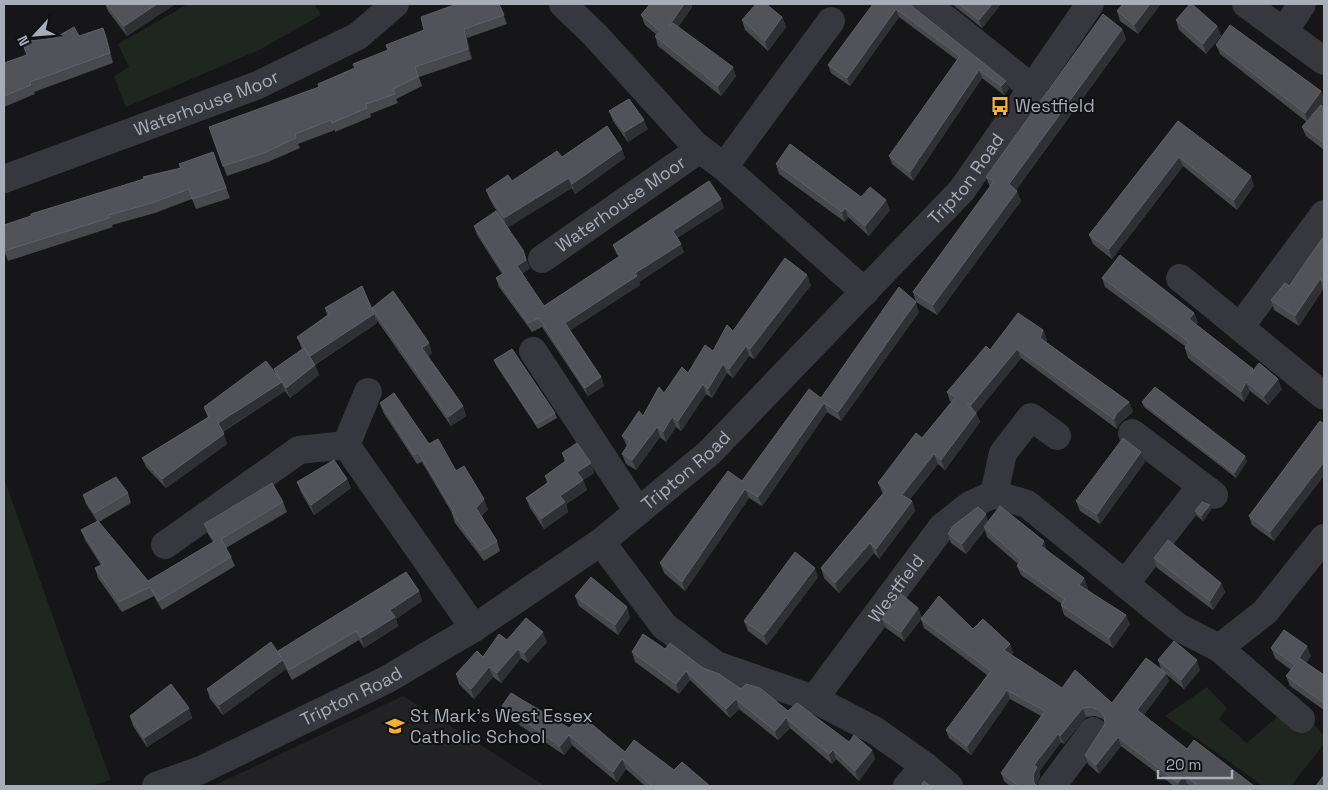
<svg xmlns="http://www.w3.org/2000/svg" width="1328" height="790" viewBox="0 0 1328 790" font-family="'Space Grotesk',sans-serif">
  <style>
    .built { fill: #222225 }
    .green { fill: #1e261f }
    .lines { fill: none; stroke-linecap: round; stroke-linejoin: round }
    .minor { stroke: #37383d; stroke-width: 28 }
    .wall { fill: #47494d }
    .shaded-wall { fill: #2f3033 }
    .building { fill: #525359; stroke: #5f6168 }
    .labels { text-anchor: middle; stroke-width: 4; stroke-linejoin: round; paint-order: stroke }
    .street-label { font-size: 18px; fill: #a8adb8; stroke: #111113 }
    .poi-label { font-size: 18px; fill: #a8adb8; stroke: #111113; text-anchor: start }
  </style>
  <rect width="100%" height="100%" fill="#161618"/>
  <path class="built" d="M 403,696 L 545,786 L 213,786 Z"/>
  <path class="green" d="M 188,4 L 314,4 L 321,15 L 259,50 L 126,107 L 114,76 L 129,67 L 118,44 Z
    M 4,478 L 102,756 L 111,780 L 89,786 L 4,786 Z
    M 1207,687 L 1227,708 L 1219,719 L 1247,743 L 1278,716 L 1298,734 L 1312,722 L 1324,736 L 1324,744 L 1291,786 L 1263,786 L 1165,716 Z"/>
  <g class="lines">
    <g class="minor">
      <path d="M 563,4 L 595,35 L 695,145 L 724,167 L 865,292"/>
      <path d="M 927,4 L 1032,88"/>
      <path d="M 1246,4 L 1324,61"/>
      <path d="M 1285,30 L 1302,4"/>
      <path d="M 724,167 L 831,21"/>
      <path id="s1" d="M 4,179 L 258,85 L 358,36 L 395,4"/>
      <path id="s2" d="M 542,259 L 700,149"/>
      <path d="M 1180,278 L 1324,396"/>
      <path d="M 1240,327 L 1324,214"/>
      <path d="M 533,351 L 638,511"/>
      <path d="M 1132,433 L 1214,495"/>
      <path d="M 346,445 L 368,392"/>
      <path d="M 994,494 L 1003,453 L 1031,417 L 1057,436"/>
      <path d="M 601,542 L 664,626 L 716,665 L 814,699 L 874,730 L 925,766 L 949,786"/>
      <path d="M 165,545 L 299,450 L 346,445 L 474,628"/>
      <path d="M 1125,584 L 1201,486"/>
      <path d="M 1219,648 L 1301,719"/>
      <path id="s3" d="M 814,699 L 942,527 L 970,505 L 994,494 L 1027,504 L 1178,627 L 1219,648 L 1265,612 L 1324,538"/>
      <path id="s4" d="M 156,786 L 201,770 L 386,680 L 474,628 L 601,542 L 709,453 L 962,190 L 1090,4"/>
      <path d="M 907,786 L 925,766"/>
      <path d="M 1052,786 L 1093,731"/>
    </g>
  </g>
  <path class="wall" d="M 105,4 L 173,4 L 174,5 L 127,36 L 108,11 Z
    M 499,4 L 507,24 L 467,38 L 472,59 L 419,77 L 422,86 L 396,99 L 398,103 L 370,114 L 371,117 L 335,132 L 335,130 L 298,144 L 300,148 L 268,162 L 227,176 L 223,166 L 319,87 L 354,68 Z
    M 650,4 L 691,4 L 692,7 L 678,27 L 736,76 L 721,96 L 658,46 L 655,36 L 657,35 L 645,25 L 641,15 Z
    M 873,4 L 914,8 L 1009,89 L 1004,95 L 982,78 L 913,181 L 892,164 L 889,156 L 957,60 L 899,17 L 850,86 L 831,73 L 828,65 Z
    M 952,4 L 1001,4 L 982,28 Z
    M 1160,5 L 1138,34 L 1120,21 L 1117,11 Z
    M 782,17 L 786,27 L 768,51 L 745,30 L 742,20 Z
    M 1176,20 L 1217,26 L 1221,36 L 1206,54 L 1179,30 Z
    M 103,28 L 107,38 L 113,63 L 34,92 L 35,94 L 4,107 L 4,63 L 79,36 Z
    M 1122,29 L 1126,39 L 1016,190 L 1021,201 L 937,315 L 916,302 L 913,292 L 990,187 L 986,177 Z
    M 1216,45 L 1321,91 L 1324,101 L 1322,105 L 1324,107 L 1324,150 L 1306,136 L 1302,127 L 1307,122 L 1220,54 Z
    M 609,111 L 648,129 L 628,142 L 613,121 Z
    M 1178,121 L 1254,186 L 1237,210 L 1183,166 L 1112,259 L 1093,244 L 1089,235 Z
    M 213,152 L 230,198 L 196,209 L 192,199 L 155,213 L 112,225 L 113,227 L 8,261 L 4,251 Z
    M 562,157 L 625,158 L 575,194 L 572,188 L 508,227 L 530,268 L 522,274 L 544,306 L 619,257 L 616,253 L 613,245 L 724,208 L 677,238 L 684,252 L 639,282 L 640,285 L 570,330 L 601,377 L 604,386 L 588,396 L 542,327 L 532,332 L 499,287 L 496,278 L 502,274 L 477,235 L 474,226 L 500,217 L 490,200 L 486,190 L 512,181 Z
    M 776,164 L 861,197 L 890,210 L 869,236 L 848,217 L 845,222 L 779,174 Z
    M 1324,236 L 1324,289 L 1323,289 L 1299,326 L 1274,310 L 1271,300 L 1289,286 Z
    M 1102,278 L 1194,313 L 1198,323 L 1196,324 L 1253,369 L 1254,370 L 1282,389 L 1268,405 L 1250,391 L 1244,402 L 1188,358 L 1185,348 L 1186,347 L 1105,287 Z
    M 811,285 L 754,359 L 749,356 L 733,378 L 727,373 L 712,398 L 706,394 L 681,431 L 676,427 L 666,442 L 660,437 L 636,470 L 626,464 L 622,454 L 627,446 L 622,436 L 643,416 L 664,393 L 688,373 L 733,331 Z
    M 325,308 L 372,308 L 432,353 L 428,356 L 463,406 L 466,416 L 451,426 L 376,319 L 377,323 L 315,365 L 319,375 L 290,398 L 285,391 L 223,432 L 227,444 L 166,488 L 146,467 L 142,458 L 208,417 L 204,407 L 276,373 L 274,369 L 302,349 L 301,347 L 297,337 L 327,315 Z
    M 919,312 L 841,421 L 827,412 L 762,506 L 749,498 L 685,591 L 664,573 L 660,563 L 742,481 L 821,398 Z
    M 1043,330 L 1047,340 L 1046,342 L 1129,402 L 1133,412 L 1120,423 L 1117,429 L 1021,358 L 976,413 L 980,422 L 945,470 L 938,464 L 909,500 L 912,501 L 915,511 L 879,559 L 874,553 L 839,593 L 824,578 L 821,568 L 883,493 L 882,492 L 878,483 L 922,438 L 951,402 L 950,401 L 947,392 L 990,350 Z
    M 494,360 L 555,413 L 557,418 L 538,429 L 496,365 Z
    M 1142,402 L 1247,461 L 1236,478 L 1144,407 Z
    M 380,403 L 429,444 L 456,471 L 488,509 L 481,516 L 497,541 L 500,551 L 484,561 L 455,523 L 452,513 L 422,462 L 417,464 L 383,412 Z
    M 1320,421 L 1274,541 L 1252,525 L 1249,516 Z
    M 562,453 L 591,463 L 594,473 L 583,480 L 587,490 L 566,504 L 568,512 L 544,529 L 530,508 L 526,498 L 547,483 L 545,476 L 565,462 Z
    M 1145,462 L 1100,524 L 1080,511 L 1076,501 Z
    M 347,479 L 351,488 L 314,515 L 301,492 L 297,482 Z
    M 128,493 L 131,503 L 99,522 L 148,581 L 213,542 L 208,534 L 204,524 L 283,502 L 287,512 L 226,548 L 231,557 L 235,566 L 162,610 L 154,596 L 122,612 L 98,578 L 95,568 L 101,565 L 85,540 L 81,530 L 97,521 L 86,504 L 83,495 Z
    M 1210,505 L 1211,510 L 1203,521 L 1197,516 L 1195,511 Z
    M 988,521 L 1047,550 L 1088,588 L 1087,589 L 1130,624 L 1113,648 L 1064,615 L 1061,605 L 1062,604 L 1021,575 L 1017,566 L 1018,564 L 987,537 L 985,530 L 966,554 L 951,543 L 948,534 Z
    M 1154,558 L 1221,583 L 1225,592 L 1213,610 L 1157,568 Z
    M 818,577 L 767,645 L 748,631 L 744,621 Z
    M 419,591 L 422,601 L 396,619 L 398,626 L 364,648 L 359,640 L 292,680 L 286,669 L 223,715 L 210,699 L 207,689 L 279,653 Z
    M 575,596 L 630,617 L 618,635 L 579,606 Z
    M 918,608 L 922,618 L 904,641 L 886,628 L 882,619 Z
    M 921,619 L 973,629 L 1010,644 L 1013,653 L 1011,655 L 1062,688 L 1112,703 L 1161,669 L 1158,660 L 1200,670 L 1184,689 L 1166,674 L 1169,681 L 1144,715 L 1187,749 L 1254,786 L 1190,786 L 1187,784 L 1185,786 L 1174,786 L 1121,746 L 1099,774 L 1088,764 L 1085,755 L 1105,724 L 1105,721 L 1103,719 L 1095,716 L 1086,717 L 1064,744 L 1061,742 L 1039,772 L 1040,776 L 1037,784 L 1037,786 L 1010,786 L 1004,781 L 1001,773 L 1041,716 L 1010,699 L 971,755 L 949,738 L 946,730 L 987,675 L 924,628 Z
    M 507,640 L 547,642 L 528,663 L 521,658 L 501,683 L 493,677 L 474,699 L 459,684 L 456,674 Z
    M 1271,648 L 1311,656 L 1306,663 L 1324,675 L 1324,710 L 1290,686 L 1286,676 L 1291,670 L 1275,658 Z
    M 665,649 L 703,668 L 741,689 L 788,711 L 849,742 L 872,750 L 875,759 L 859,781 L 836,759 L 832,764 L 790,728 L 778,740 L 739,709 L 730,718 L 690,680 L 679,694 L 635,662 L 632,652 Z
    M 502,706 L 569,728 L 625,752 L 674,770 L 710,786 L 645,786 L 626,769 L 617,782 L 572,745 L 564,755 L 506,716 Z
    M 189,708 L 192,718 L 147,747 L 133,726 L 130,716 Z"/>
  <path class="shaded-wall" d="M 157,4 L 173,4 L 174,5 L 127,36 L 124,26 Z
    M 684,4 L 691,4 L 692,7 L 672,36 L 669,26 Z
    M 992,4 L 1001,4 L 982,28 L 979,20 Z
    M 1150,4 L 1159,4 L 1160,5 L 1138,34 L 1134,25 Z
    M 896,9 L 899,17 L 850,86 L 847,78 Z
    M 782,17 L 786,27 L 768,51 L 765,41 Z
    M 1217,26 L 1221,36 L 1206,54 L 1203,44 Z
    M 103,28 L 107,38 L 113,63 L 110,53 Z
    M 464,29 L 467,38 L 472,59 L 468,49 Z
    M 1122,29 L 1126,39 L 1013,194 L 1009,184 Z
    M 733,67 L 736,76 L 721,96 L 718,86 Z
    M 979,70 L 982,78 L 913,181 L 910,172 Z
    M 1006,81 L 1009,89 L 1004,95 L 1001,86 Z
    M 1321,91 L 1324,101 L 1308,123 L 1305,113 Z
    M 644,120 L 648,129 L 628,142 L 624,132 Z
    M 622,149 L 625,158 L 575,194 L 572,184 Z
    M 1179,157 L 1183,166 L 1112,259 L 1109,249 Z
    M 1251,176 L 1254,186 L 1237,210 L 1234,200 Z
    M 569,178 L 572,188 L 507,228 L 504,218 Z
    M 1017,191 L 1021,201 L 937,315 L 933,305 Z
    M 721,199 L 724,208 L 676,239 L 673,231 Z
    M 886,200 L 890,210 L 869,236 L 865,226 Z
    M 845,208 L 848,217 L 845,222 L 842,212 Z
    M 681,244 L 684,252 L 639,282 L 640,285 L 568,332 L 565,323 L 635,273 Z
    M 523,250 L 530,268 L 520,275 L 517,266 Z
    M 807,275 L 811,285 L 754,359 L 750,349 Z
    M 1320,279 L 1323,289 L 1299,326 L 1295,316 Z
    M 916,302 L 919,312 L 841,421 L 838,412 Z
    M 1194,313 L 1198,323 L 1193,328 L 1189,319 Z
    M 374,314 L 377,323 L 314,365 L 310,356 Z
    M 1043,330 L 1047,340 L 1044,347 L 1040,338 Z
    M 429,343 L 432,353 L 426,358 L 422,348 Z
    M 746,346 L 749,356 L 733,378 L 729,369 Z
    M 1017,349 L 1021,358 L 975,415 L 971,405 Z
    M 723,364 L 727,373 L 712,398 L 708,389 Z
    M 315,365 L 319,375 L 290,398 L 286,388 Z
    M 601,377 L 604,386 L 588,396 L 585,388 Z
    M 1278,379 L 1282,389 L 1268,405 L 1264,396 Z
    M 282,382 L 285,391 L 222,432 L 218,423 Z
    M 1246,382 L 1250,391 L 1244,402 L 1241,392 Z
    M 703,384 L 706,394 L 681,431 L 678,421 Z
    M 1129,402 L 1133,412 L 1120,423 L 1117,429 L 1114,419 L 1116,414 Z
    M 824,403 L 827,412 L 762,506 L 758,497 Z
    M 463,406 L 466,416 L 451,426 L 448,417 Z
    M 976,413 L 980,422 L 945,470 L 941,460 Z
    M 672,417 L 676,427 L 666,442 L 663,432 Z
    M 657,427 L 660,437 L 636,470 L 632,460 Z
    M 224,434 L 227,444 L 166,488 L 162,479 Z
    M 1141,452 L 1145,462 L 1100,524 L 1097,514 Z
    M 934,454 L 938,464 L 905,504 L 902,495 Z
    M 1245,456 L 1247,461 L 1236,478 L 1234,473 Z
    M 1324,462 L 1324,476 L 1274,541 L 1270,532 Z
    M 591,463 L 594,473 L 581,482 L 577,472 Z
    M 347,479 L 351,488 L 314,515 L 311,505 Z
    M 583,480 L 587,490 L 566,504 L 568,512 L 544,529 L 541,519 L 560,496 Z
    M 745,489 L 749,498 L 685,591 L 682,582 Z
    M 484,499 L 488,509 L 479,517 L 476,508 Z
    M 912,501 L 915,511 L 879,559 L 876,549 Z
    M 1210,505 L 1211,510 L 1203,521 L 1201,516 Z
    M 986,514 L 989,524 L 984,527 L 985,530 L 966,554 L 962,544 Z
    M 1044,541 L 1047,551 L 1041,546 Z
    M 870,543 L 874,553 L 839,593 L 835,583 Z
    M 815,568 L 818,577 L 767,645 L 764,635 Z
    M 1084,578 L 1088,588 L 1083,594 L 1079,585 Z
    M 1221,583 L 1225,592 L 1213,610 L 1210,601 Z
    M 419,591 L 422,601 L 396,619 L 398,626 L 364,648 L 361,638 L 390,610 Z
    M 627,607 L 630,617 L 618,635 L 615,625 Z
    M 918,608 L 922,618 L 904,641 L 901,632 Z
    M 1126,615 L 1130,624 L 1113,648 L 1109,638 Z
    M 543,632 L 547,642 L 528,663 L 524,653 Z
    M 1010,644 L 1013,653 L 1007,659 L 1004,650 Z
    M 1307,646 L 1311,656 L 1303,667 L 1299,658 Z
    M 518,649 L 521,658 L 501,683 L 497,673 Z
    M 283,660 L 286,669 L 223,715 L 219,705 Z
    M 1197,660 L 1200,670 L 1184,689 L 1181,680 Z
    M 489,667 L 493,677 L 474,699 L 471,689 Z
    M 686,671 L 690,680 L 679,694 L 676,684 Z
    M 1166,673 L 1169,681 L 1141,719 L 1137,710 Z
    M 1007,690 L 1010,699 L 971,755 L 967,746 Z
    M 736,699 L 739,709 L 730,718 L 726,709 Z
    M 189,708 L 192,718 L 147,747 L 144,738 Z
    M 1083,708 L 1086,717 L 1064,744 L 1060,736 Z
    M 786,718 L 790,728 L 778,740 L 775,731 Z
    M 1058,734 L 1061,742 L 1039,772 L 1040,776 L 1037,784 L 1037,786 L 1034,783 L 1033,775 L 1034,765 Z
    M 569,735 L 572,745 L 564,755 L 560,746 Z
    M 1118,737 L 1121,746 L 1099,774 L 1096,765 Z
    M 833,750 L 836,759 L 832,764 L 829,754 Z
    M 872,750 L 875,759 L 859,781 L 855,771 Z
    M 622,759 L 626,769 L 617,782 L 613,772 Z
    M 1184,775 L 1187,784 L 1185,786 L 1179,786 L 1178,783 Z"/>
  <path class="building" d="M 106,4 L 157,4 L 124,26 Z
    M 457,4 L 499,4 L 504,15 L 464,29 L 468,49 L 415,67 L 418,77 L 393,89 L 395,94 L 366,104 L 367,108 L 332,123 L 331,120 L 295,134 L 296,138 L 264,153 L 223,166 L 209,127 L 319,87 L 318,84 L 355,68 L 353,64 L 388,50 L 386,45 L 424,30 L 421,17 Z
    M 650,4 L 684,4 L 669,26 L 673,23 L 733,67 L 718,86 L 655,36 L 661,32 L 641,15 Z
    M 756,4 L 766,4 L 782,17 L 765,41 L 742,20 Z
    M 873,4 L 911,4 L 914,8 L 1006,81 L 1001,86 L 979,70 L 910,172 L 889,156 L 960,56 L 896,9 L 847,78 L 828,65 Z
    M 959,4 L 992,4 L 979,20 Z
    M 1123,4 L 1150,4 L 1134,25 L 1117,11 Z
    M 1190,4 L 1192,4 L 1217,26 L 1203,44 L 1176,20 Z
    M 1103,14 L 1122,29 L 1009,184 L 1017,191 L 933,305 L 913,292 L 994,181 L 986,177 Z
    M 1230,25 L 1321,91 L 1305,113 L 1216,45 Z
    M 74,27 L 79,36 L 103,28 L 110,53 L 30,82 L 31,85 L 4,96 L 4,63 L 27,55 L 22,42 L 55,38 Z
    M 629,99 L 644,120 L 624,132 L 609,111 Z
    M 1321,105 L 1324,107 L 1324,140 L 1323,142 L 1302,127 Z
    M 1178,121 L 1251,176 L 1234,200 L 1179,157 L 1109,249 L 1089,235 Z
    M 607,126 L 622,149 L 572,184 L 569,178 L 504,218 L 486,190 L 508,175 L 512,181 L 557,151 L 562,157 Z
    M 790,144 L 861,197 L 870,187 L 886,200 L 865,226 L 845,208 L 842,212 L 776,164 Z
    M 213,152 L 226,188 L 192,199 L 189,189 L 152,203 L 109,215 L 109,218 L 4,251 L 4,225 L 31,216 L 31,214 L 144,179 L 143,177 L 181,168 L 179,164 Z
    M 709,181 L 721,199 L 673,231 L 681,244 L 635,273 L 637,276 L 565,323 L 601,377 L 585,388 L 539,318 L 528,323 L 496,278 L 504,273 L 474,226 L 496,211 L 523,250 L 526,260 L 517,266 L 544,306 L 620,256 L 613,245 Z
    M 1324,236 L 1324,279 L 1323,281 L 1320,279 L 1295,316 L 1271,300 L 1285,283 L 1289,286 Z
    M 1120,255 L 1194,313 L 1189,319 L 1253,369 L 1250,375 L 1259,363 L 1278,379 L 1264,396 L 1246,382 L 1241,392 L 1185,348 L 1189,342 L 1102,278 Z
    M 785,258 L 807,275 L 750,349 L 746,346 L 729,369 L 723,364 L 708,389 L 703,384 L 678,421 L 672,417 L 663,432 L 657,427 L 632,460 L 622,454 L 630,441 L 622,436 L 639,411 L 643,416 L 659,387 L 664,393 L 682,367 L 688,373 L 705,345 L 713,351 L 727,325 L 733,331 Z
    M 362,286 L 374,314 L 310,356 L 297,337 L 330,314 L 325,308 Z
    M 899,287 L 916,302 L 838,412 L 824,403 L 758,497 L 745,489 L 682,582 L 660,563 L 728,471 L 742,481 L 809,389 L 821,398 Z
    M 393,291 L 429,343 L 422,348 L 463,406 L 448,417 L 372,308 Z
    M 1018,313 L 1043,330 L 1040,338 L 1129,402 L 1116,414 L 1114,419 L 1017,349 L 971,405 L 967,403 L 976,413 L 941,460 L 934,454 L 902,495 L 912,501 L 876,549 L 870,543 L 835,583 L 821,568 L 886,490 L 878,483 L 916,433 L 922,438 L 956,397 L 947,392 L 986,346 L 990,350 Z
    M 304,348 L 315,365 L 286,388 L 274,369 Z
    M 512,349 L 555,413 L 536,424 L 494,360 Z
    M 266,361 L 282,382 L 218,423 L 224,434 L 162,479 L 142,458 L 209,417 L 204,407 Z
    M 1155,387 L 1245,456 L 1234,473 L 1142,402 Z
    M 394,393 L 429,444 L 438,439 L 456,471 L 464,466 L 484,499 L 476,508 L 497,541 L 480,551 L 452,513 L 454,512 L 418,452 L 414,455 L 380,403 Z
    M 1320,421 L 1324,424 L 1324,462 L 1270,532 L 1249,516 Z
    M 1123,438 L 1141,452 L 1097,514 L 1076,501 Z
    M 577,443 L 591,463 L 577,472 L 583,480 L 560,496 L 565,502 L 541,519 L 526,498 L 549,482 L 545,476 L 567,460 L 562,453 Z
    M 334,460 L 347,479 L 311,505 L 297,482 Z
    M 116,477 L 128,493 L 94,513 L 83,495 Z
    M 272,483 L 283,502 L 221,539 L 231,557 L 158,601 L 150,587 L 119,602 L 95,568 L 103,564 L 81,530 L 98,521 L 148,581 L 215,541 L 204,524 Z
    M 1202,502 L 1210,505 L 1201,516 L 1195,511 Z
    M 1000,506 L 1044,541 L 1041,546 L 1084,578 L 1079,585 L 1126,615 L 1109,638 L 1061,605 L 1065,599 L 1017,566 L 1021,560 L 984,527 Z
    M 978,507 L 986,514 L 962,544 L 948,534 L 953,526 L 975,509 Z
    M 1168,540 L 1221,583 L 1210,601 L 1154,558 Z
    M 795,552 L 815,568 L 764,635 L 744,621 Z
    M 406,572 L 419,591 L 390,610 L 395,617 L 361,638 L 356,631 L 289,670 L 283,660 L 219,705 L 207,689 L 271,642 L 281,657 L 278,651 Z
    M 591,577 L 627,607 L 615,625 L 575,596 Z
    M 901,594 L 918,608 L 901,632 L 882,619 Z
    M 939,596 L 973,629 L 983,619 L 1010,644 L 1004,650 L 1062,688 L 1075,670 L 1112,703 L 1146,658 L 1166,673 L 1137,710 L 1187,749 L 1194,740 L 1254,786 L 1198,786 L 1184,775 L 1178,783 L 1118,737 L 1096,765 L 1085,755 L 1105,724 L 1104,716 L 1099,710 L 1092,707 L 1083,708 L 1060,736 L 1058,734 L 1034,765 L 1037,767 L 1033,775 L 1034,783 L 1037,786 L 1019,786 L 1001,773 L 1045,711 L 1007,690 L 967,746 L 946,730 L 991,671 L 921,619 Z
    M 526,618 L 543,632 L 524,653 L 518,649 L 497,673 L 489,667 L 471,689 L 456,674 L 477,651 L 483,657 L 499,634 L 507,640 Z
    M 1284,630 L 1307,646 L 1299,658 L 1324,675 L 1324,703 L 1286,676 L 1295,665 L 1271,648 Z
    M 643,634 L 665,649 L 670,643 L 703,668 L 719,674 L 741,689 L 746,684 L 760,688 L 788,711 L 797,703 L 849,742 L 854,735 L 872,750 L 855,771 L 833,750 L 829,754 L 786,718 L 775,731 L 736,699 L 726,709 L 686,671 L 676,684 L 632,652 Z
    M 1174,641 L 1197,660 L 1181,680 L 1158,660 Z
    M 171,684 L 189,708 L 144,738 L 130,716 Z
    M 511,693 L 569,728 L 582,716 L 625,752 L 634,740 L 674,770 L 682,762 L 710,786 L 652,786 L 622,759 L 613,772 L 569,735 L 560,746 L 502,706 Z
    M 1324,775 L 1324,786 L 1316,786 Z
    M 924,781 L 930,786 L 921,786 Z"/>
  <defs>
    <g id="bus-bare" transform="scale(1.5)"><path d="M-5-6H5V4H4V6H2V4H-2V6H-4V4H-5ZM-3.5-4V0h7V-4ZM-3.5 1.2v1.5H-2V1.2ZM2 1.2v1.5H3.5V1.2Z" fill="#f2b134" stroke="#111113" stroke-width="2.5" paint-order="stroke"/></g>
    <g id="school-bare" transform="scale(1.5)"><path d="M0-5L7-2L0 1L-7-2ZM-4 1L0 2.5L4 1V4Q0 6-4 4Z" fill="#f2b134" stroke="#111113" stroke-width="2.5" paint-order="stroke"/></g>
  </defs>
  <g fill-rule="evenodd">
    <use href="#bus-bare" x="1000" y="106"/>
    <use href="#school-bare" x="395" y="726"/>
  </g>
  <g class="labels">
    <g class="street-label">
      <text dy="6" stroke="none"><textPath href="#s1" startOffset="216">Waterhouse Moor</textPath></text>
      <text dy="6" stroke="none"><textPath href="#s4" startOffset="1025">Tripton Road</textPath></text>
      <text dy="6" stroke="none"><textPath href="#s2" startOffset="96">Waterhouse Moor</textPath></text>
      <text dy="6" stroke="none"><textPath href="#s4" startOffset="620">Tripton Road</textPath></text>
      <text dy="6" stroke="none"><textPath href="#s3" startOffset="138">Westfield</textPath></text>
      <text dy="6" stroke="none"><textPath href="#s4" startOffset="215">Tripton Road</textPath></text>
    </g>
    <g class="poi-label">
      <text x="1015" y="112">Westfield</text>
      <text x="410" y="722">St Mark's West Essex<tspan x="410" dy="21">Catholic School</tspan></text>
    </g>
  </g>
  <rect width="1328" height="790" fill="none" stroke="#a8adb8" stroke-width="10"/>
  <g transform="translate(35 35) rotate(244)" stroke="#111113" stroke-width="4" paint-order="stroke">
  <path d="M0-4L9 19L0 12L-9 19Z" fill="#a8adb8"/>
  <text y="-8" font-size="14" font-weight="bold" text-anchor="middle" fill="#a8adb8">N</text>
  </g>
  <path d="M1158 770v8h74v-8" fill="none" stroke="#a8adb8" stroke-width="2.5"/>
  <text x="1166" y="770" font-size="15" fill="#a8adb8" stroke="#111113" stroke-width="4" paint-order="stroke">20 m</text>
</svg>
